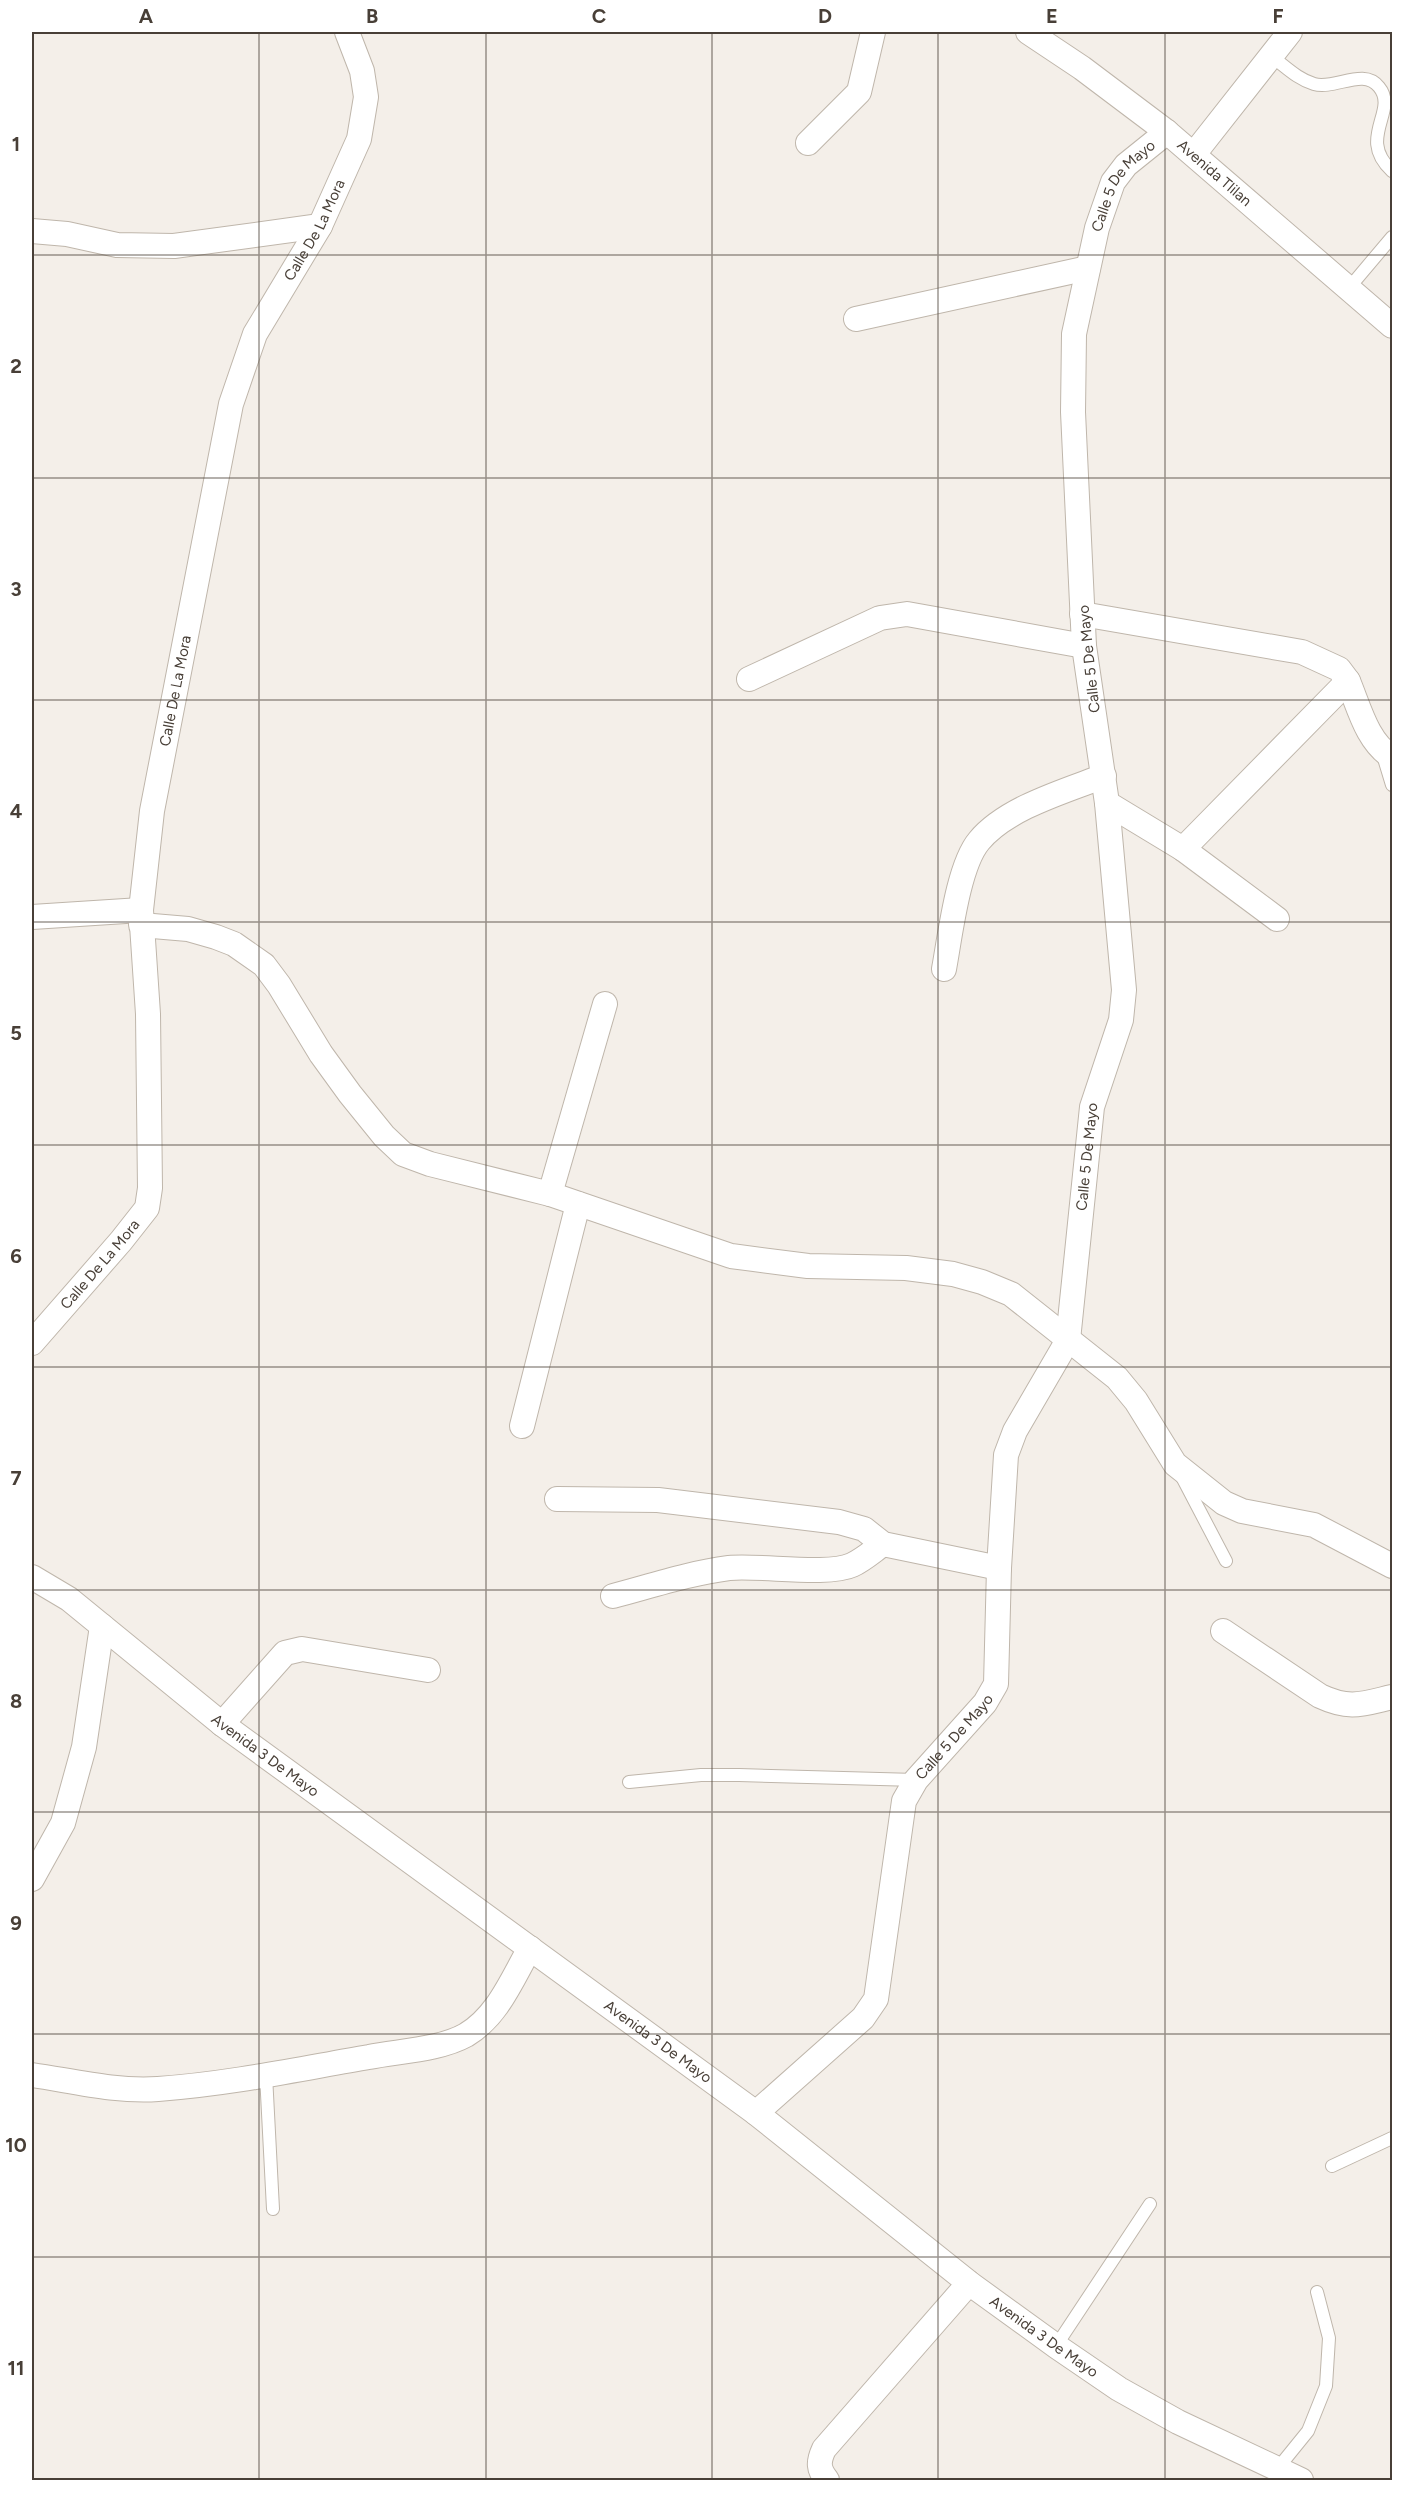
<svg xmlns="http://www.w3.org/2000/svg" width="1424" height="2512" viewBox="0 0 1424 2512" font-family="Figtree,sans-serif">
  <style>
    .lines { fill: none; stroke-linecap: round; stroke-linejoin: round }
    .service-casing { stroke: #bfb6ab; stroke-width: 14 }
    .minor-casing { stroke: #bfb6ab; stroke-width: 26 }
    .service { stroke: #fff; stroke-width: 12 }
    .minor { stroke: #fff; stroke-width: 24 }
    .grid { fill: none; stroke: #483f37; stroke-width: 1.5; stroke-opacity: 0.55 }
    .labels { text-anchor: middle; stroke-width: 4.5; stroke-linejoin: round; paint-order: stroke }
    .street-label { font-size: 15px; fill: #483f37; stroke: #fff }
    .neatline { fill: none; stroke: #483f37; stroke-width: 2 }
    .grid-label { font-size: 20px; text-anchor: middle; font-weight: bold; fill: #483f37 }
  </style>
  <rect width="100%" height="100%" fill="#f4efe9"/>
  <g class="lines">
    <g class="service-casing">
      <path id="service" d="M 1271,56 C 1285,66 1297,79 1314,84 C 1335,90 1364,67 1379,87 C 1399,111 1356,138 1392,171
        M 1349,288 L 1392,237
        M 1382,752 L 1392,785
        M 1182,1477 L 1226,1561
        M 629,1782 L 701,1775 L 739,1775 L 916,1780
        M 266,2075 L 273,2209
        M 1332,2166 L 1392,2138
        M 1056,2346 L 1150,2204
        M 1278,2468 L 1308,2431 L 1326,2386 L 1329,2338 L 1317,2292"/>
    </g>
    <g class="minor-casing">
      <g id="minor">
        <path id="s1" d="M 1028,32 L 1082,68 L 1167,132 L 1392,326"/>
        <path d="M 808,143 L 859,92 L 873,32"/>
        <path d="M 1194,154 L 1290,32"/>
        <path d="M 32,231 L 67,234 L 117,245 L 174,246 L 320,226"/>
        <path d="M 856,319 L 1088,268"/>
        <path d="M 1082,614 L 1302,652 L 1339,669 L 1348,681 L 1183,849"/>
        <path d="M 749,679 L 880,618 L 907,614 L 1084,646"/>
        <path d="M 1348,681 C 1359,707 1367,742 1392,757"/>
        <path d="M 1107,803 L 1183,849 L 1277,919"/>
        <path d="M 32,917 L 141,910"/>
        <path d="M 141,925 L 188,929 L 216,937 L 234,944 L 264,965 L 279,985 L 321,1054 L 350,1094 L 384,1136 L 403,1154 L 430,1164 L 550,1194 L 731,1256 L 808,1266 L 906,1268 L 953,1274 L 982,1282 L 1011,1294 L 1117,1378 L 1136,1401 L 1175,1464 L 1224,1503 L 1242,1511 L 1314,1525 L 1392,1566"/>
        <path d="M 944,969 C 950,937 958,866 979,841 C 1006,808 1065,791 1104,776"/>
        <path d="M 550,1194 L 605,1004"/>
        <path id="s2" d="M 32,1343 L 121,1241 L 147,1208 L 150,1188 L 148,1014 L 141,910 L 152,811 L 231,404 L 255,334 L 320,226 L 359,139 L 366,97 L 362,71 L 347,32"/>
        <path d="M 522,1426 L 578,1204"/>
        <path d="M 557,1499 L 658,1500 L 839,1522 L 864,1529 L 883,1544 L 999,1568"/>
        <path id="s3" d="M 32,1577 L 69,1599 L 222,1724 L 756,2113 L 969,2283 L 1056,2346 L 1119,2389 L 1178,2422 L 1301,2480"/>
        <path d="M 613,1596 C 651,1586 690,1573 729,1568 C 761,1565 828,1576 852,1565 C 863,1560 873,1551 883,1544"/>
        <path d="M 1223,1631 L 1320,1696 C 1350,1710 1362,1704 1392,1697"/>
        <path d="M 222,1724 L 285,1653 L 302,1649 L 428,1670"/>
        <path d="M 32,1879 L 63,1823 L 84,1747 L 102,1626"/>
        <path d="M 32,2075 C 73,2081 116,2092 158,2089 C 229,2084 299,2069 369,2057 C 399,2051 439,2050 466,2035 C 498,2016 512,1979 530,1948"/>
        <path id="s4" d="M 756,2113 L 863,2018 L 876,1999 L 904,1801 L 916,1780 L 985,1703 L 996,1684 L 999,1568 L 1006,1455 L 1015,1431 L 1068,1340 L 1092,1107 L 1121,1020 L 1124,990 L 1107,803 L 1084,646 L 1073,412 L 1074,334 L 1097,228 L 1113,182 L 1126,165 L 1167,132"/>
        <path d="M 827,2480 C 818,2469 818,2462 824,2449 L 969,2283"/>
      </g>
    </g>
    <use href="#service" class="service"/>
    <use href="#minor" class="minor"/>
  </g>
  <path class="grid" d="M 259,32 L 259,2480M 486,32 L 486,2480M 712,32 L 712,2480M 938,32 L 938,2480M 1165,32 L 1165,2480M 32,255 L 1392,255M 32,478 L 1392,478M 32,700 L 1392,700M 32,922 L 1392,922M 32,1145 L 1392,1145M 32,1367 L 1392,1367M 32,1590 L 1392,1590M 32,1812 L 1392,1812M 32,2034 L 1392,2034M 32,2257 L 1392,2257"/>
  <g class="labels">
    <g class="street-label">
      <text dy="5" stroke="none"><textPath href="#s1" startOffset="234">Avenida Tlilan</textPath></text>
      <text dy="5" stroke="none"><textPath href="#s4" startOffset="2050">Calle 5 De Mayo</textPath></text>
      <text dy="5" stroke="none"><textPath href="#s2" startOffset="1184">Calle De La Mora</textPath></text>
      <text transform="translate(1089 659) rotate(-96)" y="5">Calle 5 De Mayo</text>
      <text dy="5" stroke="none"><textPath href="#s2" startOffset="698">Calle De La Mora</textPath></text>
      <text dy="5" stroke="none"><textPath href="#s4" startOffset="1060">Calle 5 De Mayo</textPath></text>
      <text dy="5" stroke="none"><textPath href="#s2" startOffset="104">Calle De La Mora</textPath></text>
      <text dy="5" stroke="none"><textPath href="#s4" startOffset="448">Calle 5 De Mayo</textPath></text>
      <text dy="5" stroke="none"><textPath href="#s3" startOffset="294">Avenida 3 De Mayo</textPath></text>
      <text dy="5" stroke="none"><textPath href="#s3" startOffset="780">Avenida 3 De Mayo</textPath></text>
      <text dy="5" stroke="none"><textPath href="#s3" startOffset="1266">Avenida 3 De Mayo</textPath></text>
    </g>
  </g>
  <rect width="1424" height="2512" fill="none" stroke="#ffffff" stroke-width="66"/>
  <rect x="33" y="33" width="1358" height="2446" class="neatline"/>
  <g class="grid-label">
    <text x="146" y="23">A</text>
    <text x="372" y="23">B</text>
    <text x="599" y="23">C</text>
    <text x="825" y="23">D</text>
    <text x="1052" y="23">E</text>
    <text x="1278" y="23">F</text>
    <text x="16" y="151">1</text>
    <text x="16" y="373">2</text>
    <text x="16" y="596">3</text>
    <text x="16" y="818">4</text>
    <text x="16" y="1040">5</text>
    <text x="16" y="1263">6</text>
    <text x="16" y="1485">7</text>
    <text x="16" y="1708">8</text>
    <text x="16" y="1930">9</text>
    <text x="16" y="2152">10</text>
    <text x="16" y="2375">11</text>
  </g>
</svg>
